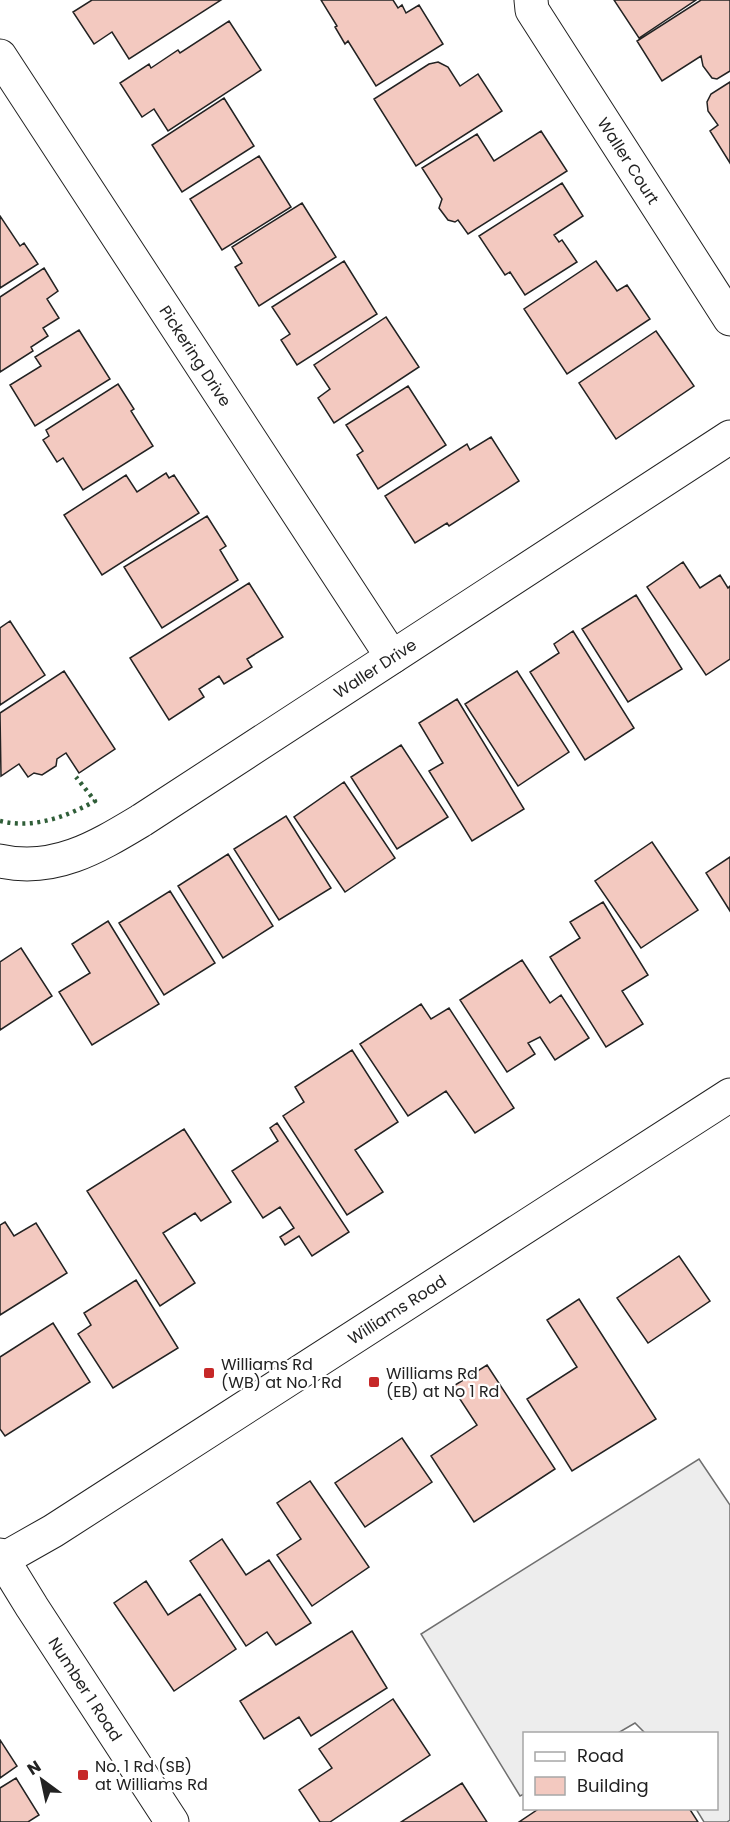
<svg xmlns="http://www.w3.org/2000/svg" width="730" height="1822" viewBox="0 0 730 1822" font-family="Poppins,sans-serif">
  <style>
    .parking { fill: #ededed; stroke: #6f6f6f; stroke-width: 1.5 }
    .building { fill: #f3c9c0; stroke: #222; stroke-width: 1.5 }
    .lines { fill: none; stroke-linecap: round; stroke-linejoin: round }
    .minor-casing { stroke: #222; stroke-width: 35 }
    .tertiary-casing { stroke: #222; stroke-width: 35 }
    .secondary-casing { stroke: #222; stroke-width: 35 }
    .minor { stroke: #fff; stroke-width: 33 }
    .tertiary { stroke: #fff; stroke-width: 33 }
    .secondary { stroke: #fff; stroke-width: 33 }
    .hedge { stroke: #2f5e38; stroke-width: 4.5; stroke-dasharray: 3 4.5; stroke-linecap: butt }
    .poi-dot { fill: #c62828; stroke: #fff; stroke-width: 2 }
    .labels { text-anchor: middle; stroke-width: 4.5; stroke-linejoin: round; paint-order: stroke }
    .street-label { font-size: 16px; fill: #222; stroke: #fff }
    .poi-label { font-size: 16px; fill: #222; stroke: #fff; text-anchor: start }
  </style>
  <rect width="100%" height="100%" fill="#fff"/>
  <path class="parking" d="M 699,1459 L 730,1505 L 730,1820 L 727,1822 L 704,1822 L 696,1809 L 716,1808 L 716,1734 L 645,1733 L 635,1723 L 618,1733 L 524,1734 L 524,1794 L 520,1796 L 421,1634 Z"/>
  <path class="building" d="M 92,0 L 221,0 L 129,59 L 112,32 L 94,44 L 73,12 Z
    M 321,0 L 393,0 L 398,8 L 402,5 L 406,13 L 419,5 L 443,44 L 376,86 L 348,41 L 345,44 L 335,27 L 337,26 Z
    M 614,0 L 696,0 L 639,38 Z
    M 701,0 L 730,0 L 730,71 L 717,79 L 712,78 L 703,66 L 701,56 L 662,81 L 637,41 Z
    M 229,21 L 261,70 L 168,131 L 154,109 L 142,117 L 120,83 L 149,64 L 151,68 L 178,50 L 180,53 Z
    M 438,62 L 448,67 L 460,86 L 478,74 L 502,111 L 416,166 L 374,99 L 429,64 Z
    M 730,82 L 730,163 L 710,131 L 718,125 L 708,111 L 707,102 L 711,94 Z
    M 224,98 L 254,146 L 182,192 L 152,145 Z
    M 541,131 L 567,171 L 468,234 L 458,220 L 455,222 L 448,220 L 439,208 L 442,199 L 422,168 L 477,134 L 494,161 Z
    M 259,156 L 291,207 L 222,250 L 190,199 Z
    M 562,183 L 583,216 L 554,235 L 559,242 L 562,240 L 577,262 L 525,295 L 510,272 L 505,275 L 479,236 Z
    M 302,203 L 336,257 L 259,306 L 235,267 L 242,263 L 232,247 Z
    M 0,216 L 20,246 L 24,243 L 38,264 L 0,288 Z
    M 344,261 L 377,314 L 297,365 L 281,340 L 290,334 L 272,307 Z
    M 596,261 L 617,291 L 627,285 L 650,319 L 567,374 L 524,309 Z
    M 44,268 L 58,291 L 47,299 L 59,318 L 43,328 L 48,336 L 31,347 L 33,351 L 0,372 L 0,297 Z
    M 386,317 L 419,367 L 334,423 L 318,398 L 330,389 L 314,365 Z
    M 79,330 L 110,379 L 35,426 L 10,385 L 41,366 L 35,357 Z
    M 656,331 L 694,386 L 616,439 L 579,383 Z
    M 118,384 L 134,409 L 131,411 L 153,446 L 83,490 L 63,458 L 57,462 L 43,440 L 49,436 L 46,430 Z
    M 408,386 L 446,445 L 378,489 L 357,455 L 363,451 L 346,425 Z
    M 491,437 L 519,481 L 449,526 L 447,523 L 415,543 L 385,496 L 467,444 L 470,450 Z
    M 166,473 L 169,478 L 174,475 L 199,513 L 102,575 L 64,515 L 126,475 L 137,492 Z
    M 207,516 L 226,546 L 220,550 L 238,580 L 162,628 L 124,567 Z
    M 683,562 L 700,588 L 720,575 L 728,588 L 730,586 L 730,659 L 706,675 L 647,587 Z
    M 249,583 L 283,637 L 247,659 L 252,667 L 224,684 L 219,676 L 199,689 L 204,697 L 169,720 L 130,658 Z
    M 636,595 L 682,669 L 628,702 L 582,629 Z
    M 10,621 L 45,675 L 0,705 L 0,628 Z
    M 573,631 L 634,728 L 585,760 L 530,672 L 559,653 L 554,644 Z
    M 64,671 L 115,749 L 79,773 L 66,753 L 57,759 L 56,766 L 42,775 L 34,773 L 28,777 L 19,764 L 1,776 L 0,713 Z
    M 517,671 L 569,752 L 518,786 L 465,704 Z
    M 457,699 L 524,809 L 472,841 L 429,771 L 443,763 L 419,723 Z
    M 401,745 L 448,817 L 397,849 L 351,777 Z
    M 344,782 L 395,858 L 345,892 L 294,817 Z
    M 286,816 L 331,888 L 279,920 L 234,849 Z
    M 652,842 L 698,910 L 641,948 L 595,881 Z
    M 228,854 L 273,926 L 223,958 L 178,886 Z
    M 730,857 L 730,911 L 706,873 Z
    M 170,891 L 215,963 L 164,995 L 119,923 Z
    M 603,902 L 648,975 L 622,991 L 643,1024 L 606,1047 L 550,957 L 580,938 L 570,922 Z
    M 108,921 L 159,1004 L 92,1045 L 59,992 L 90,973 L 72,944 Z
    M 21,948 L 52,996 L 0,1030 L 0,962 Z
    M 522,960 L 550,1003 L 561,995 L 589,1038 L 555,1060 L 540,1037 L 528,1043 L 535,1054 L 507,1072 L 460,1000 Z
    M 421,1004 L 431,1019 L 449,1008 L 514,1108 L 475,1133 L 446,1091 L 408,1116 L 360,1044 Z
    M 352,1050 L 398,1122 L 355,1150 L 383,1192 L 347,1215 L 283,1116 L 304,1102 L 295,1087 Z
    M 277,1123 L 349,1232 L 312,1256 L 299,1236 L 285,1245 L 280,1237 L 294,1228 L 280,1207 L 263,1218 L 232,1171 L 278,1141 L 270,1128 Z
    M 184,1129 L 231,1202 L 201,1221 L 195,1213 L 163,1233 L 195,1283 L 160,1306 L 87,1191 Z
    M 5,1222 L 14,1236 L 36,1223 L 67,1273 L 0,1315 L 0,1225 Z
    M 679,1256 L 710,1301 L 648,1343 L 617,1298 Z
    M 136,1280 L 178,1348 L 113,1388 L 78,1334 L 91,1325 L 84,1313 Z
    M 579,1299 L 656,1419 L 572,1471 L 527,1399 L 577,1367 L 547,1320 Z
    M 53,1323 L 90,1382 L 5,1436 L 0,1429 L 0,1357 Z
    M 487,1365 L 555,1469 L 474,1522 L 431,1456 L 477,1425 L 452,1387 Z
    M 402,1438 L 432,1482 L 365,1527 L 335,1483 Z
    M 310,1481 L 369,1567 L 312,1606 L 277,1555 L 301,1539 L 277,1503 Z
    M 222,1539 L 246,1575 L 269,1560 L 311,1623 L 276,1645 L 267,1632 L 246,1646 L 190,1561 Z
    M 146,1581 L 168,1615 L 200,1594 L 236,1649 L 174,1691 L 114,1603 Z
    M 352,1631 L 387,1688 L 311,1736 L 299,1717 L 264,1739 L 240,1701 Z
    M 393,1699 L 430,1755 L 330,1822 L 320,1822 L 299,1790 L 332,1768 L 319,1749 Z
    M 0,1740 L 17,1766 L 0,1778 Z
    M 16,1778 L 39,1815 L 28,1822 L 0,1822 L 0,1788 Z
    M 462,1783 L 487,1822 L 401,1822 Z
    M 540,1808 L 689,1808 L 698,1822 L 519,1822 Z"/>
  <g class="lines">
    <g class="minor-casing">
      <g id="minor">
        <path id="s1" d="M 531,0 L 532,10 L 730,319"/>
        <path id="s2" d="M 0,56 L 392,657"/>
        <path id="s3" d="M 0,861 C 55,873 97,847 142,820 L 730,437"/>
      </g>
    </g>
    <g class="tertiary-casing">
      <g id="tertiary">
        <path id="s4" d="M 0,1561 L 53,1531 L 730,1095"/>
      </g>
    </g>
    <g class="secondary-casing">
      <g id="secondary">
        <path id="s5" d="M 0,1555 L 32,1607 L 172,1822"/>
      </g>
    </g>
    <use href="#minor" class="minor"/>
    <use href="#tertiary" class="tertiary"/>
    <use href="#secondary" class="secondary"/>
    <path class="hedge" d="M 0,821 C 33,829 66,817 95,801 L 76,777"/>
  </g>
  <g class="poi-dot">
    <rect x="203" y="1367" width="12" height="12" rx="3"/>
    <rect x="368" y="1376" width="12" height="12" rx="3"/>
    <rect x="77" y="1769" width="12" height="12" rx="3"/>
  </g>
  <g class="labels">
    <g class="street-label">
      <text dy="6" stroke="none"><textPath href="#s1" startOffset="189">Waller Court</textPath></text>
      <text dy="6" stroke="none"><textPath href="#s2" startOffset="358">Pickering Drive</textPath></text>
      <text dy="6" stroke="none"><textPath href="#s3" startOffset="430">Waller Drive</textPath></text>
      <text dy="6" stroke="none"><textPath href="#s4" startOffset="470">Williams Road</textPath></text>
      <text dy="6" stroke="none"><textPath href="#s5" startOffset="159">Number 1 Road</textPath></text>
    </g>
    <g class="poi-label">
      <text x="221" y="1370">Williams Rd<tspan x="221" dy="18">(WB) at No 1 Rd</tspan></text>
      <text x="386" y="1379">Williams Rd<tspan x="386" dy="18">(EB) at No 1 Rd</tspan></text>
      <text x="95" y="1772">No. 1 Rd (SB)<tspan x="95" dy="18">at Williams Rd</tspan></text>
    </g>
  </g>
  <rect x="523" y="1732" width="195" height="78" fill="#ffffff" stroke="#a7a7a7" stroke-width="1.5"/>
  <rect x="535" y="1752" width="30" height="9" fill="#ffffff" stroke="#a7a7a7" stroke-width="1.5"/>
  <text x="577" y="1762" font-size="18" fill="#222222">Road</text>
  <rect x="535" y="1777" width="30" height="18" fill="#f3c9c0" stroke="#a7a7a7" stroke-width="1.5"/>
  <text x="577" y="1792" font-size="18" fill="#222222">Building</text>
  <g transform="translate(42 1780) rotate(327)" stroke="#ffffff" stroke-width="4.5" paint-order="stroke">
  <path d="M0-4.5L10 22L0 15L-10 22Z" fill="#222222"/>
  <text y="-9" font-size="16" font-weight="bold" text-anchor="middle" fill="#222222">N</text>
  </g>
</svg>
